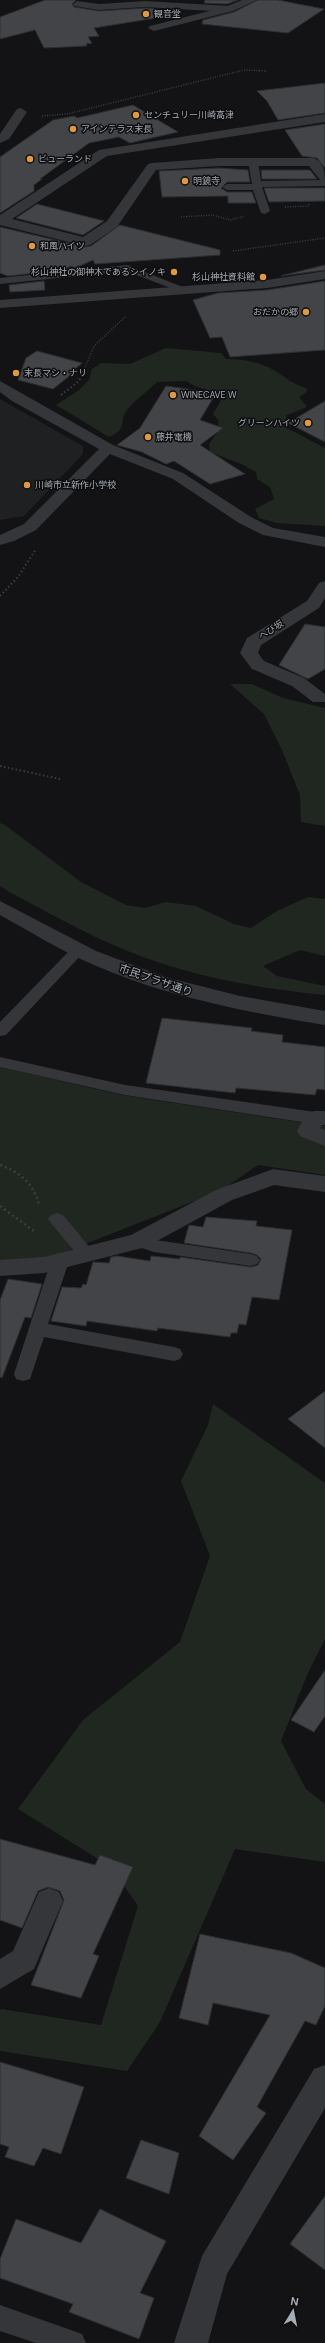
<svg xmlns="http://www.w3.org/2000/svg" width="325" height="2343" viewBox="0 0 325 2343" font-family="'DM Sans','Noto Sans JP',sans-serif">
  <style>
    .built { fill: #1f2022 }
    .green { fill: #202720 }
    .building { fill: #424448; stroke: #2d2e30 }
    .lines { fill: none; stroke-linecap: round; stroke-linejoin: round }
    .path-far2 { stroke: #3b3d40; stroke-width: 1.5; stroke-dasharray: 1 1.5; stroke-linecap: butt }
    .path-far1 { stroke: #3b3d40; stroke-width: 2; stroke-dasharray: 1.5 2.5; stroke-linecap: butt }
    .path { stroke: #3b3d40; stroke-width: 2.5; stroke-dasharray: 2 3; stroke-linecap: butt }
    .service { fill: #353639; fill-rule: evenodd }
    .minor { fill: #353639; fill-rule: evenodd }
    .tertiary { fill: #353639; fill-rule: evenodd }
    .poi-dot { fill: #de9942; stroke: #0e0e10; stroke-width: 1.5 }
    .labels { text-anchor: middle; stroke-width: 3; stroke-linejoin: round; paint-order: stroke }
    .far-poi-label { font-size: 9px; fill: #a6acb4; stroke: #0e0e10; text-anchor: start }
    .far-street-label { font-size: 9px; fill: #a6acb4; stroke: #0e0e10 }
    .street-label { font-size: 11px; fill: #a6acb4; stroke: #0e0e10 }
  </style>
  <rect width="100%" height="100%" fill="#131315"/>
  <path class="built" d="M 0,399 L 83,446 L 83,454 L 24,516 L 0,520 Z"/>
  <path class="green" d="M 166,348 L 221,353 L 226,359 C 243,359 262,362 277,372 C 288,379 293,384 306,388 L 307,392 L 299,397 L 307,407 L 287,415 L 283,426 L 325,448 L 325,526 L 277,523 L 259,518 L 255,509 L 274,499 L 270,487 L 257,479 L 256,472 L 241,464 L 210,452 L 209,444 L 219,430 L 218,420 L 213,414 L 224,395 L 197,387 L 186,381 L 157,382 C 149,390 130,404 125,413 C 119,425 128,428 109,437 L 56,405 L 79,390 L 89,380 L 92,369 L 101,363 L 130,364 Z
    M 230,684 L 252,684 L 283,698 L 325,708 L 325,826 L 301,822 L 300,795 L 282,750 L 264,714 Z
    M 0,823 L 5,825 L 81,882 L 126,905 L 145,908 L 166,902 L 196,906 L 234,924 L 251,928 L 277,911 L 308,897 L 325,899 L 325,956 L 300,950 L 263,966 L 277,976 L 325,986 L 325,995 C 253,988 177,974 111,944 C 77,929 44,910 11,893 L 0,886 Z
    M 0,1067 L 122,1095 L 325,1126 L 325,1175 L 258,1165 L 220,1191 L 42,1261 L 0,1264 Z
    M 213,1404 L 325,1483 L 325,1639 L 307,1675 L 281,1741 L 306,1789 L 325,1804 L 325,1862 L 235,1849 L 160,2022 L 127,2071 L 0,2051 L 0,2010 L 2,2009 L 101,2025 L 138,1906 L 111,1867 L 18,1809 L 83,1720 L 180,1642 L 210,1556 L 181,1481 L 208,1425 Z"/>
  <path class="building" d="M 45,0 L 76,0 L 72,4 L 74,7 L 99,11 L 145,8 L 181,11 L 181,14 L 94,28 L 99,36 L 88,37 L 92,43 L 86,44 L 87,46 L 44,48 L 35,30 L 0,39 L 0,17 Z
    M 205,0 L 238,0 L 227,4 L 204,3 Z
    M 258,0 L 278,0 L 324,9 L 288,33 L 202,24 L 203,20 L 234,12 Z
    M 325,83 L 325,113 L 278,120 L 267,101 L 257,91 Z
    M 133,105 L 178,132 L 130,143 L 119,137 L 89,143 L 40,179 L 42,179 L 34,185 L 34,191 L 0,213 L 0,157 L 53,120 L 74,116 L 77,118 Z
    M 325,124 L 325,168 L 317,158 L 302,156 L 285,130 Z
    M 219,168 L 248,170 L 250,182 L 227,182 L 221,188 L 227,192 L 252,192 L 256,203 L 228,203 L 228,196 L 162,197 L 159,171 Z
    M 261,170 L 310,170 L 317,179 L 262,179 Z
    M 264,188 L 325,188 L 325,201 L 269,202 Z
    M 37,204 L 104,221 L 83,235 L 16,218 Z
    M 120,225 L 220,250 L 220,255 L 95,264 L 93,260 L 75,268 L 71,266 L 63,270 L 8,276 L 0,273 L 0,227 L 85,247 L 91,246 Z
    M 325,265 L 325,270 L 281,276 L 284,275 Z
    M 44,281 L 45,290 L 10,292 L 9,285 Z
    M 325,281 L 325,350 L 230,357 L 222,337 L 210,338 L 193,300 L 218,293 L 267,290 Z
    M 37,351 L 82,363 L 75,369 L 77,370 L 53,389 L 18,380 L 26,358 Z
    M 166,386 L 216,393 L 200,420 L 223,428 L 200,445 L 245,474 L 210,484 L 174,461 L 166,464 L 142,452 L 117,445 L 140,428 Z
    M 325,401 L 325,442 L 288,423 Z
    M 305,624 L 325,627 L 325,669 L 308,679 L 279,665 Z
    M 162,1018 L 252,1028 L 251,1031 L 283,1035 L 282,1042 L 325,1047 L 325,1090 L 317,1089 L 315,1095 L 236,1088 L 235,1093 L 146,1083 Z
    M 206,1217 L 257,1221 L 256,1226 L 292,1230 L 279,1300 L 252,1297 L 246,1325 L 239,1324 L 237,1333 L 231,1333 L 230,1337 L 158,1328 L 157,1331 L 87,1321 L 86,1326 L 51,1321 L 62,1287 L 81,1288 L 83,1284 L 86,1285 L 93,1262 L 109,1263 L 111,1257 L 117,1256 L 150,1261 L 151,1256 L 180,1259 L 180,1257 L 251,1267 L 258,1265 L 261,1259 L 257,1255 L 251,1253 L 184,1243 L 189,1225 L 203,1227 Z
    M 8,1279 L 42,1284 L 31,1318 L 25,1317 L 2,1378 L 0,1377 L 0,1300 Z
    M 325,1391 L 325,1448 L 288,1419 Z
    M 325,1670 L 325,1716 L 314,1732 L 291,1720 Z
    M 0,1839 L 95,1865 L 100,1855 L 133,1867 L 93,1954 L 99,1956 L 81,1998 L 31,1985 L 64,1900 L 60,1891 L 48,1887 L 38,1891 L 22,1928 L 0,1920 Z
    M 200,1934 L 291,1953 L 325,1968 L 325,2006 L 316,2025 L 305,2021 L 257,2107 L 266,2113 L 233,2160 L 199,2136 L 270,2015 L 213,2003 L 208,2025 L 179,2018 Z
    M 0,2062 L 84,2087 L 61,2154 L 43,2148 L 34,2166 L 5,2157 L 9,2147 L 0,2144 Z
    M 141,2140 L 179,2153 L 169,2194 L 126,2178 Z
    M 325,2196 L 325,2270 L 290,2244 Z
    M 100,2209 L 166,2241 L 140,2293 L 154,2298 L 139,2339 L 69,2312 L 73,2304 L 0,2278 L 0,2259 L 16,2219 L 81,2243 Z"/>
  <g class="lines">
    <path class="path-far2" d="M 42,116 L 67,114 L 244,70 L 267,71
      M 285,207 L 309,206 L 309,204
      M 181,217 L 212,215 L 231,220 L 245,216
      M 233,251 L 325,238
      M 84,370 L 94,346 L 126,316"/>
    <path class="path-far1" d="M 61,395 L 79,381 L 84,369
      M 0,596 L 18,577 L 36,549
      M 0,766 L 60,779"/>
    <path class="path" d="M 0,1165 C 20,1172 34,1184 39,1205
      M 0,1206 L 35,1232"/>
    <path class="service" d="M 77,1 L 99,4 L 145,1 L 229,6 L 233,9 L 229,12 L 145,7 L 99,10 L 74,6 L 73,4 Z
      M 253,158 L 258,161 L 261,181 L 325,180 L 325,186 L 262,187 L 270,211 L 265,214 L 261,213 L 253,190 L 227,190 L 222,187 L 227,184 L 252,184 L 248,161 Z
      M 127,265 L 193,291 L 192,293 L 184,293 L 126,271 L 0,284 L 0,278 Z
      M 78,945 L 83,947 L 86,950 L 83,953 L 6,1035 L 0,1036 L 0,1022 L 73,947 Z
      M 0,1057 L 125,1085 L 315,1112 L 321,1114 L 323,1118 L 321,1122 L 315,1124 L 125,1095 L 0,1067 Z
      M 57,1213 L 63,1215 L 92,1250 L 95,1254 L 92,1258 L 86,1260 L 80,1258 L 51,1223 L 48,1219 L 51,1215 Z
      M 138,1235 L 155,1240 L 251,1254 L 257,1256 L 260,1260 L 257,1264 L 251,1266 L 154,1252 L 132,1245 L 129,1241 L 132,1237 Z
      M 60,1255 L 66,1257 L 69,1261 L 48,1324 L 174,1347 L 180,1349 L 183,1354 L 180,1359 L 174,1361 L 44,1337 L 30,1379 L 23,1381 L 16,1379 L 14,1374 L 51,1261 L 54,1257 Z
      M 0,2305 L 82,2334 L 86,2343 L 36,2343 L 0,2331 Z"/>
    <path class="minor" d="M 242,0 L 257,0 L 233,11 L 154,31 L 148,28 L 150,26 L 225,7 Z
      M 21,108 L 27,112 L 9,139 L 0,143 L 0,134 L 17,109 Z
      M 325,114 L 325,122 L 107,156 L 12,219 L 83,237 L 107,221 L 148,164 L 152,163 L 219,158 L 313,158 C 324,161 325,172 325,182 L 321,181 L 309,166 L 219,166 L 156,170 L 117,227 L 90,245 L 85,246 L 0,225 L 0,215 L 99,150 Z
      M 325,271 L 325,279 L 267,288 L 0,308 L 0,300 L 267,280 Z
      M 0,381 L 113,445 L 183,473 L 251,517 L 273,528 L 325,537 L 325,547 L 263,535 L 239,523 L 173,479 L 110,454 L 36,530 L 14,541 L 0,545 L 0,535 L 24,524 L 99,449 L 12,401 L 0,392 Z
      M 325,581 L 325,598 L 319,608 L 261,645 L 258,653 L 264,661 L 304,678 L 325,694 L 325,702 L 313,702 L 292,686 L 252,669 L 240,653 L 247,638 L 307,601 L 319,583 Z
      M 315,1111 L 325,1111 L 325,1125 L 322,1125 L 320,1128 L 325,1130 L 325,1146 L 300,1136 L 297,1131 L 307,1113 Z
      M 273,1169 L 325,1176 L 325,1192 L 274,1185 L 232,1200 L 146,1247 L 44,1273 L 0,1276 L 0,1260 L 44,1257 L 131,1235 L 216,1190 Z
      M 49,1888 L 59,1892 L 63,1901 L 34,1969 L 0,1989 L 0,1959 L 13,1951 L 39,1892 Z"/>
    <path class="tertiary" d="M 0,901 L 96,951 L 165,977 L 240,996 L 325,1011 L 325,1025 C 247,1012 167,997 94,965 C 61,951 31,932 0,915 Z
      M 325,2065 L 325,2108 L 227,2274 L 208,2343 L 174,2343 L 202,2256 L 314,2069 Z"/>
  </g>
  <g class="poi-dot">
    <circle cx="146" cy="14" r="4"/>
    <circle cx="136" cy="115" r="4"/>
    <circle cx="73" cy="129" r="4"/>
    <circle cx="30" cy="159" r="4"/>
    <circle cx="185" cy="181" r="4"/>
    <circle cx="32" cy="246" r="4"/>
    <circle cx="174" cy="272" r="4"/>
    <circle cx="263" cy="277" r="4"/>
    <circle cx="306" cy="312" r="4"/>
    <circle cx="16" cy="373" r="4"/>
    <circle cx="173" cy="395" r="4"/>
    <circle cx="308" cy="423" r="4"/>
    <circle cx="148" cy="437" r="4"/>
    <circle cx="27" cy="485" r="4"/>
  </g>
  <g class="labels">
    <g class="far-poi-label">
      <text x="154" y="17">観音堂</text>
      <text x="144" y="118">センチュリー川崎高津</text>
      <text x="81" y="132">アインテラス末長</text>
      <text x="38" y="162">ビューランド</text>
      <text x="193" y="184">明鏡寺</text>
      <text x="40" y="249">和風ハイツ</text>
      <text x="166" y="275" text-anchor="end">杉山神社の御神木であるシイノキ</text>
      <text x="255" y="280" text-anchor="end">杉山神社資料館</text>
      <text x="298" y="315" text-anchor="end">おだかの郷</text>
      <text x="24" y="376">末長マシ・ナリ</text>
      <text x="181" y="398">WINECAVE W</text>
      <text x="300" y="426" text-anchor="end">グリーンハイツ</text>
      <text x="156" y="440">藤井電機</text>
      <text x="35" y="488">川崎市立新作小学校</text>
    </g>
    <g class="far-street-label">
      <text transform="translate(271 630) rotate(-33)" y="3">へび坂</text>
    </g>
    <g class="street-label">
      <text transform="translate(156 980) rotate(19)" y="4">市民プラザ通り</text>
    </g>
  </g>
  <g transform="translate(293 2311) rotate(10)" stroke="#0e0e10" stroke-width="3" paint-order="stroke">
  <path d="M0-3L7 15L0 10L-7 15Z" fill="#a6acb4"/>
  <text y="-6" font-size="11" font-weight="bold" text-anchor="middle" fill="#a6acb4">N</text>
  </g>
</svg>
